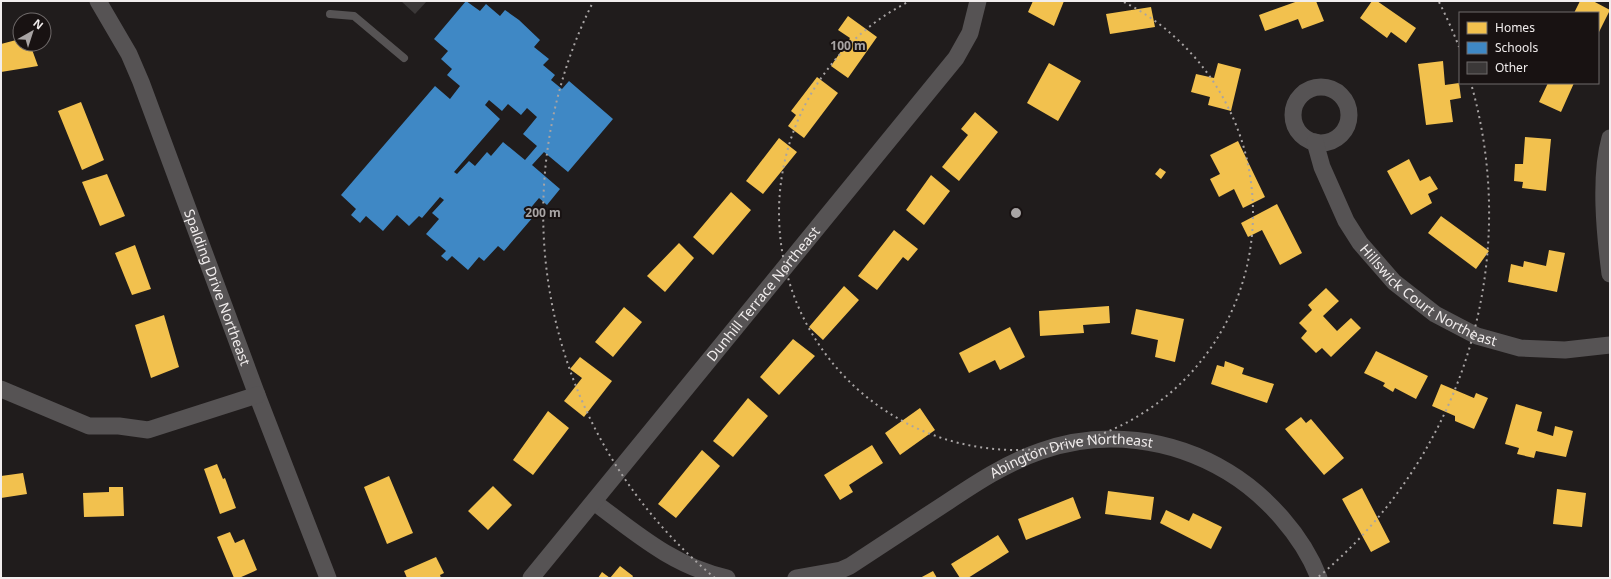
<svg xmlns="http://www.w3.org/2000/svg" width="1611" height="579" viewBox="0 0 1611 579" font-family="'Noto Sans',sans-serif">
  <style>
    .homes { fill: #f2c14e }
    .schools { fill: #3f88c5; fill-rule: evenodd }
    .building { fill: #3b3838 }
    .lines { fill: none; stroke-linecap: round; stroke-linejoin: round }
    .lane { stroke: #565354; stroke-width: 8 }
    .street { stroke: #565354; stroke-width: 17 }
    .ring { fill: none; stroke: #a8a4a4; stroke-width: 2; stroke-dasharray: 2 4 }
    .labels { text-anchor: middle; stroke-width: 4; stroke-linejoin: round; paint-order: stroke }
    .street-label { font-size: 14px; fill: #f1eded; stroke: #181212 }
    .centre { fill: #a8a4a4; stroke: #181212; stroke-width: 2 }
    .ring-label { font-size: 12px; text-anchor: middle; font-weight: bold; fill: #a8a4a4; stroke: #181212; stroke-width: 4; stroke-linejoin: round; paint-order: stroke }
  </style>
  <rect width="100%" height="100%" fill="#201c1c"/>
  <path class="homes" d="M 1033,1 L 1064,1 L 1054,26 L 1028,12 Z
    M 1298,1 L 1316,1 L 1324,21 L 1302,29 L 1298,19 L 1265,31 L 1259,15 Z
    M 1372,1 L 1377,1 L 1416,28 L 1406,43 L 1391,32 L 1387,38 L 1360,18 Z
    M 1580,1 L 1593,1 L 1610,10 L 1598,34 L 1598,13 L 1574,13 Z
    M 1151,7 L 1155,27 L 1110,34 L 1106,14 Z
    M 848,16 L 877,37 L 848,78 L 831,66 L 850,38 L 838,30 Z
    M 20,39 L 20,44 L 30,44 L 38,66 L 1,72 L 1,44 Z
    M 1443,61 L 1445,85 L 1459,83 L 1461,98 L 1450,100 L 1453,122 L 1426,125 L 1418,64 Z
    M 1049,63 L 1081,81 L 1058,121 L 1027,103 Z
    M 1218,63 L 1241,69 L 1231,111 L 1208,105 L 1210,97 L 1191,92 L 1196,74 L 1214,78 Z
    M 817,77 L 838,93 L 804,138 L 788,126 L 796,115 L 791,111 Z
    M 1548,83 L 1574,83 L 1561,112 L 1539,102 Z
    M 81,102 L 104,160 L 82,170 L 58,111 Z
    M 975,112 L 998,132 L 959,181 L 942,167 L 968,135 L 961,129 Z
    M 1525,137 L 1551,139 L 1546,191 L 1522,188 L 1523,182 L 1514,181 L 1515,164 L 1523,164 Z
    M 779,138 L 797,152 L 763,194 L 746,181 Z
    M 1238,141 L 1265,197 L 1243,208 L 1234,189 L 1219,197 L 1210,179 L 1220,174 L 1210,155 Z
    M 1409,159 L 1420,181 L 1430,176 L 1438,189 L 1428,194 L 1432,203 L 1411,215 L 1387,171 Z
    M 1160,168 L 1166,172 L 1161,179 L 1155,174 Z
    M 107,174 L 125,216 L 100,226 L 82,182 Z
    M 931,175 L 950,191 L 924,225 L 906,210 Z
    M 731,192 L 751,210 L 713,255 L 693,237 Z
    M 1277,204 L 1302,253 L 1280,265 L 1262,230 L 1248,237 L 1241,223 Z
    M 1441,216 L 1489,251 L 1476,269 L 1428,233 Z
    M 894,230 L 918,249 L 908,261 L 903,257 L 877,290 L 858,276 Z
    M 679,243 L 694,258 L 665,292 L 647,276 Z
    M 135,245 L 151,289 L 132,295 L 115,253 Z
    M 1549,250 L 1565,253 L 1557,292 L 1508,282 L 1511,264 L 1523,267 L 1524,261 L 1546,266 Z
    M 844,286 L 859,300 L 823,340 L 809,327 Z
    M 1326,288 L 1339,301 L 1323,316 L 1337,331 L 1351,318 L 1361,328 L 1331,357 L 1322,348 L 1316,353 L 1301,338 L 1307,331 L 1299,323 L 1312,310 L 1308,305 Z
    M 1109,306 L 1110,323 L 1083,325 L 1084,333 L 1040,336 L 1039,311 Z
    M 624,307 L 642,322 L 613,357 L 595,342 Z
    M 1136,309 L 1184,319 L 1175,362 L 1155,357 L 1158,340 L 1131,334 Z
    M 164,315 L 179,367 L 151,378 L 135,325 Z
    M 1010,327 L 1025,357 L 1000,370 L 995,360 L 969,373 L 959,353 Z
    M 793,339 L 815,356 L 779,395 L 760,377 Z
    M 1376,351 L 1428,376 L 1416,399 L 1395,388 L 1393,392 L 1383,386 L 1385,383 L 1364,373 Z
    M 580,357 L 612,381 L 584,417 L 564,401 L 582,378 L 570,369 Z
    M 1225,361 L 1244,368 L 1242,374 L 1274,384 L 1267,403 L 1211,384 L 1217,365 L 1224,367 Z
    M 1441,384 L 1474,398 L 1476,393 L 1488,398 L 1474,429 L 1455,421 L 1455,416 L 1432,406 Z
    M 748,398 L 768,416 L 733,457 L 713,441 Z
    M 1516,404 L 1542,412 L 1537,431 L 1553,436 L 1555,426 L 1573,431 L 1566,457 L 1536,451 L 1534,458 L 1517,454 L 1519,448 L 1505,444 Z
    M 920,408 L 935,430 L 900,455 L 885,433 Z
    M 548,411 L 569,428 L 533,475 L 513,460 Z
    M 1301,417 L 1306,423 L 1311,419 L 1344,458 L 1324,475 L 1285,429 Z
    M 872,445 L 883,463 L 849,485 L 853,492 L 840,500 L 824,475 Z
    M 702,450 L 720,466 L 676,518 L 658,504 Z
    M 217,464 L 223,479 L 225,478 L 236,508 L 220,514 L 204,469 Z
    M 23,473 L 27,494 L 1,498 L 1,476 Z
    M 389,476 L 413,533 L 387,544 L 364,487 Z
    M 493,486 L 512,505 L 488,530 L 468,511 Z
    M 109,487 L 123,487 L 124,516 L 84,517 L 83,493 L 109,492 Z
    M 1362,488 L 1390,542 L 1371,552 L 1342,499 Z
    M 1557,489 L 1586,493 L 1582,527 L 1553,524 Z
    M 1108,491 L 1154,497 L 1151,520 L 1105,514 Z
    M 1073,497 L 1081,518 L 1026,540 L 1018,519 Z
    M 1166,510 L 1189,521 L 1193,513 L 1222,527 L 1211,549 L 1160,523 Z
    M 230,532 L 235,543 L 244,539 L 257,570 L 239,578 L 234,578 L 217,537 Z
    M 998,535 L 1009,552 L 968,578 L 960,578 L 951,564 Z
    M 436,557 L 444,573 L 440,575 L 441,578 L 407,578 L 404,571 Z
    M 620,566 L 633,576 L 632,578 L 610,578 Z
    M 933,571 L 937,578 L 920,578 Z
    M 602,572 L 610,578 L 598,578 Z"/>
  <path class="schools" d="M 466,1 L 480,11 L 486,4 L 500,16 L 505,10 L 519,20 L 540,40 L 534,47 L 549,59 L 543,65 L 555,75 L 551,80 L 562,89 L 569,81 L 613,119 L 568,172 L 544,152 L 532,165 L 560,189 L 547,205 L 539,198 L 528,211 L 534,216 L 504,251 L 498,246 L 484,261 L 479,257 L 468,270 L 452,256 L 447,261 L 441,256 L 446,251 L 426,234 L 439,219 L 432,213 L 444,200 L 440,197 L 422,218 L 419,216 L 409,226 L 397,215 L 383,231 L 366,216 L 360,223 L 351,215 L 356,209 L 341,195 L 435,86 L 450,99 L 460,86 L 447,75 L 452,69 L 441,59 L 448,51 L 434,39 ZM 489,100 L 502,111 L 508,104 L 521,115 L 527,108 L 537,117 L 523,134 L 537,146 L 525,160 L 503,142 L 491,156 L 487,152 L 475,166 L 469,161 L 457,174 L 454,172 L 500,119 L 485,105 Z"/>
  <path class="building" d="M 401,1 L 427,1 L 415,14 Z"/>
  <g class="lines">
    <path class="lane" d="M 330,14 L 354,16 L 404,58"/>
    <g class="street">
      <path id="s1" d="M 98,1 L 129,54 L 141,82 L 257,395 L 328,578"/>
      <circle cx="1321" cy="115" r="28"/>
      <path d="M 1610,138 C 1599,177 1605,235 1610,274"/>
      <path id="s2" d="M 1315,142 L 1322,167 L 1346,221 L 1360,243 L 1394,282 L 1435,314 L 1477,336 L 1520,348 L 1565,350 L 1610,345"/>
      <path d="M 1,389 L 89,426 L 119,426 L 148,430 L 257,395"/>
      <path d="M 594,502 C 637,534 673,566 727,578"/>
      <path id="s3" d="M 531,578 L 956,58 L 970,33 L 978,1"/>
      <path id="s4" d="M 796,578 L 841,570 L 850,566 C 882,545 914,524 946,503 C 976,483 1006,463 1041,451 C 1103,429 1172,438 1228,472 C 1266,495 1303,536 1319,578"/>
    </g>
  </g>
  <g class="ring">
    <path d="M1124 2A237 237 0 1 1 908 2"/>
    <path d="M715 578A473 473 0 0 1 593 2M1439 2A473 473 0 0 1 1459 47M1472 87A473 473 0 0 1 1317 578"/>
  </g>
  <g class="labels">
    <g class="street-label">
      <text dy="5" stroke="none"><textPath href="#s1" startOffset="311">Spalding Drive Northeast</textPath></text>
      <text dy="5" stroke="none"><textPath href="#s2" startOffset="199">Hillswick Court Northeast</textPath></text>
      <text dy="5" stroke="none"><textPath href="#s3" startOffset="367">Dunhill Terrace Northeast</textPath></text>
      <text dy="5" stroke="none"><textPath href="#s4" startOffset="308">Abington Drive Northeast</textPath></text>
    </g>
  </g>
  <circle cx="1016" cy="213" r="6" class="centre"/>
  <g class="ring-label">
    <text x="848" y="50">100 m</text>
    <text x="543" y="217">200 m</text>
  </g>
  <rect width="1611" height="579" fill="none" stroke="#f1eded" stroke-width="4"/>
  <rect x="1459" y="12" width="140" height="72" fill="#181212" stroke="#6f6a6a"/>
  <rect x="1467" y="22" width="20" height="12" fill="#f2c14e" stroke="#6f6a6a"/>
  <text x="1495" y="32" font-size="12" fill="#f1eded">Homes</text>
  <rect x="1467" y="42" width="20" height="12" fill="#3f88c5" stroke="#6f6a6a"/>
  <text x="1495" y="52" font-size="12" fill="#f1eded">Schools</text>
  <rect x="1467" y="62" width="20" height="12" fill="#3b3838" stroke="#6f6a6a"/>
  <text x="1495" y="72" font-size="12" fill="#f1eded">Other</text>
  <g transform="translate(32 32) rotate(39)"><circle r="19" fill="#181212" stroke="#6f6a6a"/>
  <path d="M0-3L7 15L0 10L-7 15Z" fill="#a8a4a4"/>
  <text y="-6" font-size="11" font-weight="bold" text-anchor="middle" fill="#f1eded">N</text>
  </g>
</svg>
